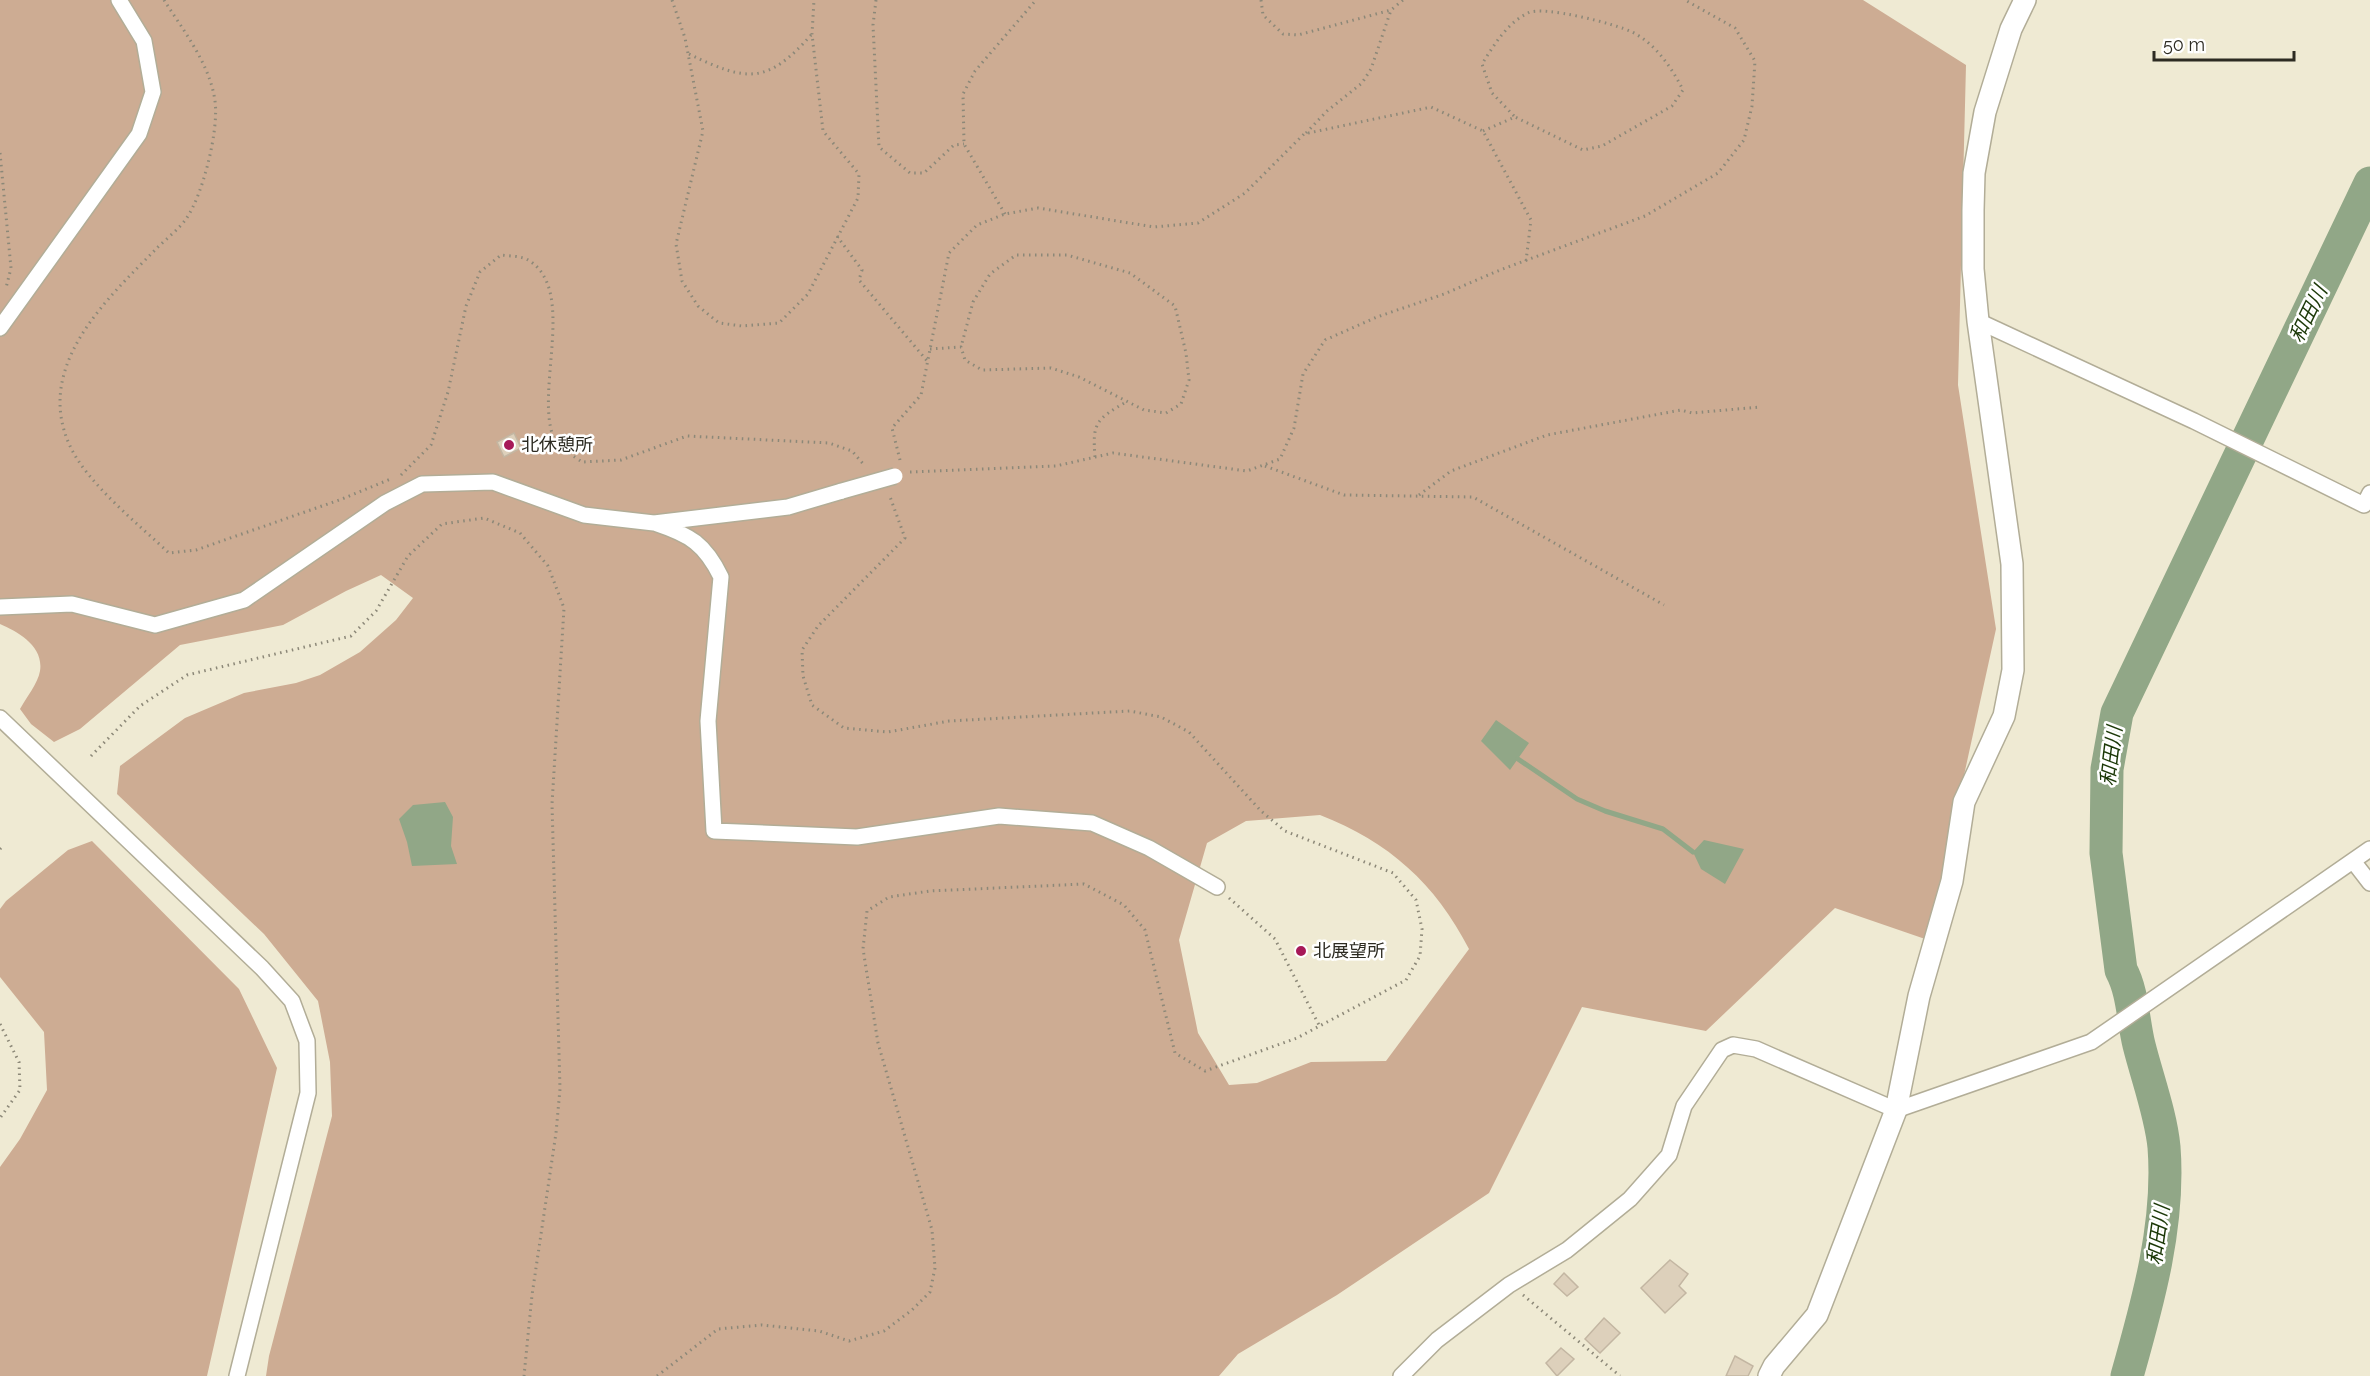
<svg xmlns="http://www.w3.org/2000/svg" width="2370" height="1376" viewBox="0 0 2370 1376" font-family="Raleway,'Noto Sans JP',sans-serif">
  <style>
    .forest { fill: #cdac93; fill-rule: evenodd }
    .water { fill: #91a787 }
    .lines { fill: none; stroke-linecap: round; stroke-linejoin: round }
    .stream { stroke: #91a787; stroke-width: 5 }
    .river { stroke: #91a787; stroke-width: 33 }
    .building { fill: #ddd0bb; stroke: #c3b6a2; stroke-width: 1.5 }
    .street-casing { stroke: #b2ad97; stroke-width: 18 }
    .secondary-casing { stroke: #b2ad97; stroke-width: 24 }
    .path { stroke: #8c8878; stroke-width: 3; stroke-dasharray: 1.5 4.5; stroke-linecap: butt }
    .street { stroke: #fff; stroke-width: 15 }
    .secondary { stroke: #fff; stroke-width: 21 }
    .street-bridge-casing { stroke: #b2ad97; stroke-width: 18; stroke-linecap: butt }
    .street-bridge { stroke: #fff; stroke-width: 15 }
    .poi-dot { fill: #a71958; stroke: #fff; stroke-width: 2 }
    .labels { text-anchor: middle; stroke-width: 5; stroke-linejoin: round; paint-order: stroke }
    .poi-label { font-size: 18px; fill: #2d2b22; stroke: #fff; text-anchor: start }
    .water-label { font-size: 20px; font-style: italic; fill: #1b3807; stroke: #fff }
  </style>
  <rect width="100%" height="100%" fill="#efead3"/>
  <path class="forest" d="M 0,0 L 1863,0 L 1966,65 L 1958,385 L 1996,629 L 1928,940 L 1835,908 L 1706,1031 L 1582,1007 L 1489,1193 L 1337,1295 L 1238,1354 L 1219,1376 L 266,1376 L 269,1356 L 332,1116 L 330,1062 L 318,1001 L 264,934 L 117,794 L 120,766 L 185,718 L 244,693 L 296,683 L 320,675 L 360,652 L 396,620 L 413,598 L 381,575 L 346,591 L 283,625 L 180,645 L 80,729 L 54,742 L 31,724 L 20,709 C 26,698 38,683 40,671 C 44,646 18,632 0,624 ZM 1320,815 C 1389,842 1435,883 1469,949 L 1386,1061 L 1311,1062 L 1257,1083 L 1229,1085 L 1198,1033 L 1179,940 L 1207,843 L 1246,821 Z
    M 92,841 L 239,989 L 277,1068 L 207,1376 L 0,1376 L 0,1167 L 20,1139 L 47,1090 L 44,1032 L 0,977 L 0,909 L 6,901 L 68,850 Z"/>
  <path class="water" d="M 1496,720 L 1529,743 L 1510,770 L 1481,741 Z
    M 445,802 L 453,817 L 451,846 L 457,864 L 412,866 L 407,842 L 399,819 L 413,805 Z
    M 1704,840 L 1744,849 L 1725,884 L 1701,869 L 1693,852 Z"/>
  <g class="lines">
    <path class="stream" d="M 1518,759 L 1577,799 L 1605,811 L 1663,829 L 1693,852"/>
    <path class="river" d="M 2127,1376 C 2148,1302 2170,1224 2164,1147 C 2161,1115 2147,1077 2139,1045 C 2133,1021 2133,992 2121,970 L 2106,853 L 2107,769 L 2117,713 L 2370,183"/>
  </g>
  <path class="building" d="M 514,433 L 521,448 L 504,457 L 497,442 Z
    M 1670,1260 L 1688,1274 L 1679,1286 L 1686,1293 L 1665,1313 L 1641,1288 Z
    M 1564,1273 L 1578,1287 L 1567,1296 L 1554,1284 Z
    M 1604,1318 L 1620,1333 L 1600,1353 L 1585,1339 Z
    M 1561,1348 L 1574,1359 L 1557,1376 L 1546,1363 Z
    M 1735,1356 L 1753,1366 L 1748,1376 L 1726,1376 Z"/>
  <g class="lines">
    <g class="street-casing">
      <path id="street" d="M 1978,321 L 2194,421 L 2364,505 L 2370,493
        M 0,328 L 139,134 L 153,92 L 144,41 L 119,0
        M 657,524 C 690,535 705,544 721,577 L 708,721 L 714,831 L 857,837 L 999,816 L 1092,823 L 1149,848 L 1217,887
        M 0,607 L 72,604 L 155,625 L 244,600 L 385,503 L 422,484 L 493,482 L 584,515 L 654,523 L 788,507 L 842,491
        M 0,718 L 262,968 L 292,1001 L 307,1041 L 308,1093 L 237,1376
        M 2353,861 L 2370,883
        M 1401,1376 L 1437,1340 L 1509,1285 L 1567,1250 L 1630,1199 L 1669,1155 L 1684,1106 L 1722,1050 L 1733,1045 L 1756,1049 L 1896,1110 L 2091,1042 L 2370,849"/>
    </g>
    <g class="secondary-casing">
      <path id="secondary" d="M 1769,1376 L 1774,1366 L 1817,1315 L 1896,1110 L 1919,996 L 1952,881 L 1964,802 L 2004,716 L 2013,670 L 2012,564 L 1978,321 L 1973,269 L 1973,210 L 1974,173 L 1985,112 L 2011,29 L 2025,0"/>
    </g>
    <path class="path" d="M 164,0 C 183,30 210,64 215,101 C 219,130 203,195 186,219 C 179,229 166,239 157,248 C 107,299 33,366 70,446 C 87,483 139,525 169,553 L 196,550 L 342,499 L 393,478
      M 672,0 L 685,38 L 703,131 L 676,244 L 682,281 L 698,306 L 719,323 L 742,326 L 779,323 L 808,294 L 858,198 L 859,174 L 823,131 L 812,34 L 814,0
      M 876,0 L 873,25 L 879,147 L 910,173 L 924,173 L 954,145 L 964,144
      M 1261,0 L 1263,15 L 1283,34 L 1298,35 L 1391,10 L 1403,0
      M 689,54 C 747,82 767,85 812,34
      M 1483,131 L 1515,117 L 1583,150 L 1602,146 L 1672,106 L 1683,90 C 1672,68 1655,43 1632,32 C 1616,24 1543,5 1528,13 C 1507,23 1494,45 1482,64 L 1492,93 L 1515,117
      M 1306,133 L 1327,111 L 1362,83 L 1371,69 L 1391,10
      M 0,153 L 11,268 L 6,288
      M 1005,214 L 964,144 L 963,94 L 975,71 L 1036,0
      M 837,236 L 862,270 L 859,280 L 928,362
      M 930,349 L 961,347 L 965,360 L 982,370 L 1051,368 L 1079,377 L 1144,410 L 1166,413 L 1181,404 L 1189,380 L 1186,353 L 1175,306 L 1130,273 L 1067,255 L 1016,255 L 990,274 L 973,302 L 961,347
      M 1095,457 C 1092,422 1097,419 1126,402
      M 900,460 L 892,428 L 921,395 L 949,253 L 977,225 L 1005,214 L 1038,208 L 1154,227 L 1198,223 L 1245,193 L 1304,134 L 1431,107 L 1483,131 L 1531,220 L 1526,261
      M 1265,466 L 1344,495 L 1473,497 L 1664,605
      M 910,472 L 1056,466 L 1113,453 L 1247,471 L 1280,459 L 1294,428 L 1303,374 L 1325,340 L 1377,317 L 1444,294 L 1500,270 L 1645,216 L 1718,173 L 1744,140 L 1752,106 L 1755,61 L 1735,28 L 1685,0
      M 401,475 L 431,445 L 448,392 L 466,306 L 480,272 L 501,255 C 509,256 522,256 528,260 C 578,289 534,391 554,439 C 558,448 574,456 582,462 L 621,460 L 687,436 L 829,443 L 852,451 L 865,466
      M 1419,495 L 1451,471 L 1547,435 L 1681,410 L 1692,413 L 1760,407
      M 91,756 L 140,706 L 187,675 L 351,636 L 376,611 L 408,556 L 442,524 L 484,518 L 520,533 L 548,566 L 564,608 L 552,804 L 560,1089 L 556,1133 L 532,1295 L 524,1376
      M 0,849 L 2,847
      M 1229,898 L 1275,939 L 1320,1027
      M 0,1024 L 19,1062 L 20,1090 L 0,1118
      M 1523,1295 L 1620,1376
      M 657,1376 L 718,1329 L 762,1325 L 819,1331 L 849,1341 L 884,1331 L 912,1310 L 930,1292 L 935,1268 L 932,1230 L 878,1043 L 863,949 L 867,911 L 889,897 L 930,891 L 1084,884 L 1124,905 L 1145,930 L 1175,1053 L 1205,1071 L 1297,1038 L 1406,980 L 1420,956 L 1422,929 L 1416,900 L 1393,873 L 1285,831 L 1261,811 L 1189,732 L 1161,717 L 1130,711 L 949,721 L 888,732 L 844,728 L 812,705 L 803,676 L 802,650 L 818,626 L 905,538 L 889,494"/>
    <use href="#street" class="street"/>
    <use href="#secondary" class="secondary"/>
    <g class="street-bridge-casing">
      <path id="street-bridge" d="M 842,491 L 895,476"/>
    </g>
    <use href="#street-bridge" class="street-bridge"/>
  </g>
  <g class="poi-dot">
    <circle cx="509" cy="445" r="6"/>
    <circle cx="1301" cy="951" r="6"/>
  </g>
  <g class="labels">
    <g class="poi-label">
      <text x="521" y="451">北休憩所</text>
      <text x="1313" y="957">北展望所</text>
    </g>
    <g class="water-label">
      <text transform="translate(2308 314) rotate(-64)" y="7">和田川</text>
      <text transform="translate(2111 756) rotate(-83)" y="7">和田川</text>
      <text transform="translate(2158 1235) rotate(-82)" y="7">和田川</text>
    </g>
  </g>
  <path d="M2154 51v9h140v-9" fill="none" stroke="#2d2b22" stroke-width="3"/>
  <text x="2163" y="51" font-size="18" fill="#2d2b22" stroke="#ffffff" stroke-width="4.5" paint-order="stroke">50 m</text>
</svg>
